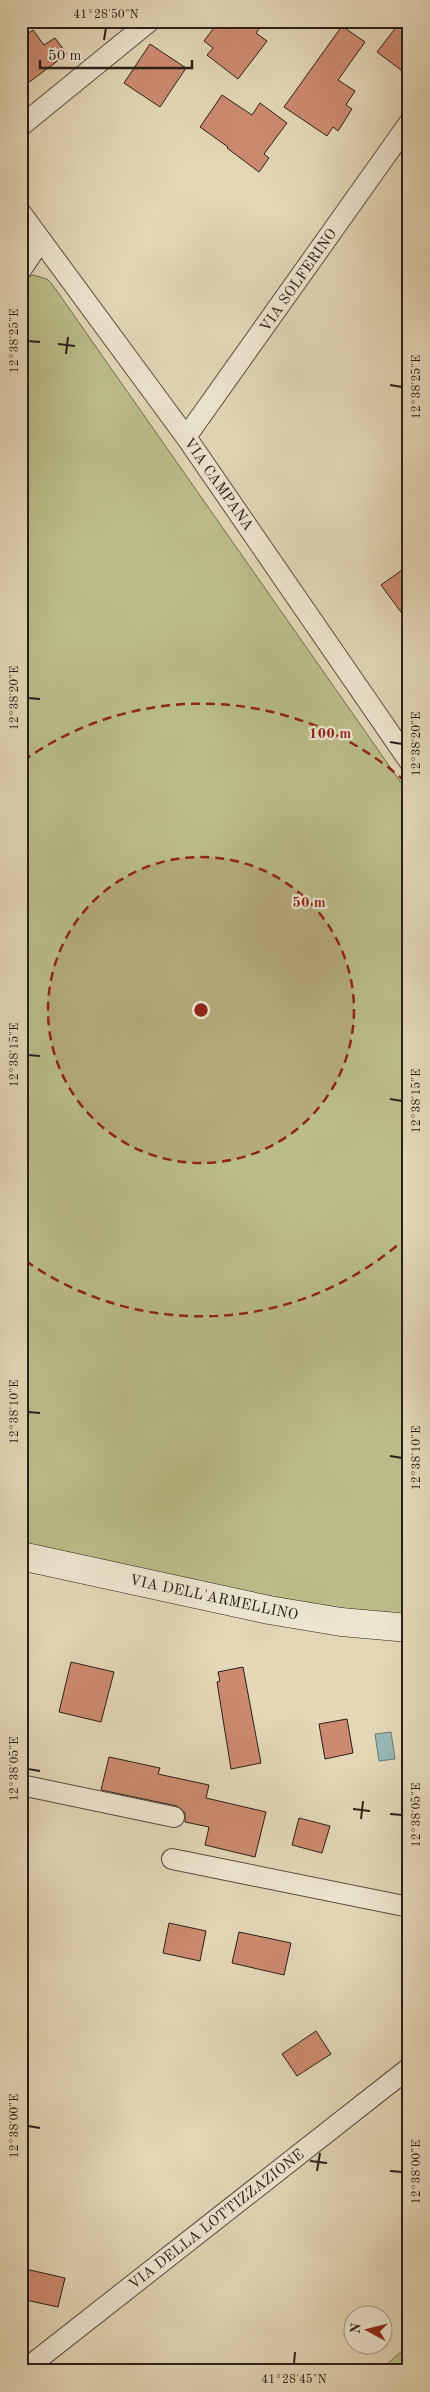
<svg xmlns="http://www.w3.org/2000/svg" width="430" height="2392" viewBox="0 0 430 2392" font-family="'Old Standard TT',serif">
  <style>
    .green { fill: #babd89; stroke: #726e51 }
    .water { fill: #97b8b6; stroke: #6b7b77 }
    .building { fill: #cc8a70; stroke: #2a1f19 }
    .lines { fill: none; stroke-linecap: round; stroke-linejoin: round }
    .street-casing { stroke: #584d40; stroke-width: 22 }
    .secondary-casing { stroke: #2a1f19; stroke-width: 29 }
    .street { stroke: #ede5d0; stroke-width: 20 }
    .secondary { stroke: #ede5d0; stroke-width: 28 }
    .ticks { fill: none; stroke: #2a1f19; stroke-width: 2 }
    .ring { fill: none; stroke: #8f2418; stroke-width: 2.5; stroke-dasharray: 9 6 }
    .labels { text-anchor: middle; stroke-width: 4.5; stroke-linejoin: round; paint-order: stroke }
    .street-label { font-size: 15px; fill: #2a1f19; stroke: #ede5d0 }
    .centre { fill: #8f2418; stroke: #ede5d0; stroke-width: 2.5 }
    .ring-label { font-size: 15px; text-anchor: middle; font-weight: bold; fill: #8f2418; stroke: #ede5d0; stroke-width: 4.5; stroke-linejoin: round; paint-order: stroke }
    .neatline { fill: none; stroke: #2a1f19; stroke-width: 2 }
    .ticks-label { font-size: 12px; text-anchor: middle; fill: #2a1f19 }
  </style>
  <rect width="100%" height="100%" fill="#e3d7b6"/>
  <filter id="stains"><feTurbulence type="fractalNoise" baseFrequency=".004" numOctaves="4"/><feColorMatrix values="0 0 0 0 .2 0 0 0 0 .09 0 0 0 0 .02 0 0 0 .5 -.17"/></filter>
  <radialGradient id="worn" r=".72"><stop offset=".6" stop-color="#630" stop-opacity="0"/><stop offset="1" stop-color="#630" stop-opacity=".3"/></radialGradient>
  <path class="green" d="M 33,275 L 47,279 L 52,284 L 409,794 L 409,1622 L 387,1623 L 21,1546 L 21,283 L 27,277 Z
    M 409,2345 L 409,2371 L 379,2371 Z"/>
  <path class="water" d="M 391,1732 L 395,1759 L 379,1761 L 375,1734 Z"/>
  <path class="building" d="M 219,21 L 265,21 L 256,33 L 267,41 L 238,79 L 207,55 L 213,48 L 204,41 Z
    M 401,21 L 409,21 L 409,76 L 377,52 Z
    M 342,26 L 365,42 L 338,80 L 355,91 L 346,105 L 352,109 L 338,131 L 333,127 L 327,136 L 284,107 Z
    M 33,30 L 44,45 L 55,38 L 67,54 L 28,83 L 21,74 L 21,38 Z
    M 150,44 L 186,68 L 160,107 L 124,83 Z
    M 222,95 L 252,115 L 260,103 L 287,123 L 264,154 L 269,158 L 259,172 L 227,148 L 228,147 L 200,127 Z
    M 409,565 L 409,623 L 381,585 Z
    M 71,1662 L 114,1672 L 101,1722 L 59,1712 Z
    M 243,1667 L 261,1763 L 231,1769 L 217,1682 L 220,1681 L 218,1672 Z
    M 347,1719 L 353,1753 L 325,1759 L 319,1724 Z
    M 109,1757 L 160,1768 L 158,1774 L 209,1785 L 206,1798 L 266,1812 L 255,1857 L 205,1845 L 209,1827 L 185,1822 L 185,1813 L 177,1806 L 101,1790 Z
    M 299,1818 L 330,1826 L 322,1853 L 292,1845 Z
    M 169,1923 L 206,1931 L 200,1961 L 163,1953 Z
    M 239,1932 L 291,1943 L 284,1975 L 232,1963 Z
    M 316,2031 L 331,2054 L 297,2076 L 282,2054 Z
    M 21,2268 L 65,2278 L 58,2307 L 21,2299 Z"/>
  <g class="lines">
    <g class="street-casing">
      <path id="street" d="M 21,126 L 150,21
        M 21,213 L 186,437 L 409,761
        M 21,270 L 41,240
        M 186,437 L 409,123
        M 21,1785 L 174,1817
        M 172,1859 L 409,1907
        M 23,2371 L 409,2068"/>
    </g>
    <g class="secondary-casing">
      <path id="secondary" d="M 21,1556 L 269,1610 L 341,1622 L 409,1628"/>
    </g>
    <use href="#street" class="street"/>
    <use href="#secondary" class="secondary"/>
  </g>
  <path class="ticks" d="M 104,40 L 106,28M 28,341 L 40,342M 58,344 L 75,346M 66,354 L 68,337M 390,385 L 402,387M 28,698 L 40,699M 390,742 L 402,744M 28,1055 L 40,1056M 390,1099 L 402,1101M 28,1412 L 40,1413M 390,1456 L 402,1458M 28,1769 L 40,1771M 353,1809 L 370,1811M 390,1814 L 402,1815M 361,1819 L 363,1801M 28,2126 L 40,2128M 310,2161 L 327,2163M 317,2171 L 320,2153M 390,2171 L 402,2172M 294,2364 L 295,2352"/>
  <circle cx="201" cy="1010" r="153" fill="#8f2418" fill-opacity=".12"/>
  <g class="ring">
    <circle cx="201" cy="1010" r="153"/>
    <path d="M408 1236A306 306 0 0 1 23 1259M23 761A306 306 0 0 1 408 784"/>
  </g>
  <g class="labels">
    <g class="street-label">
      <text transform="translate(298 280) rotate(-55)" y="5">VIA SOLFERINO</text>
      <text transform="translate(219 484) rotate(55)" y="5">VIA CAMPANA</text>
      <text transform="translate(214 1597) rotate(12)" y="5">VIA DELL'ARMELLINO</text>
      <text transform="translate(216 2219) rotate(-38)" y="5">VIA DELLA LOTTIZZAZIONE</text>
    </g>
  </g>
  <circle cx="201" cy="1010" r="8" class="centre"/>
  <g class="ring-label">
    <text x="330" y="738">100 m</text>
    <text x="309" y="907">50 m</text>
  </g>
  <rect width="430" height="2392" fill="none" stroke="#e3d7b6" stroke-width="55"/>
  <g transform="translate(368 2330) rotate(277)"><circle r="24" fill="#ede5d0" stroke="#9f9687"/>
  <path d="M0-4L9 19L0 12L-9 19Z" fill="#8f2418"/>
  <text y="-8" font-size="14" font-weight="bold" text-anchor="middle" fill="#2a1f19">N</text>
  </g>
  <path d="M40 60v8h152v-8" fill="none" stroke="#2a1f19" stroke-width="2.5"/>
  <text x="48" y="60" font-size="15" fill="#2a1f19" stroke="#ede5d0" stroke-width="4" paint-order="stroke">50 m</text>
  <rect x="28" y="28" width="374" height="2336" class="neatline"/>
  <g class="ticks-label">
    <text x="106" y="18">41°28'50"N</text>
    <text transform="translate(14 341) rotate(-90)" y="4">12°38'25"E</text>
    <text transform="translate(416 387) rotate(-90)" y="4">12°38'25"E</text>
    <text transform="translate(14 698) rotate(-90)" y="4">12°38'20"E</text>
    <text transform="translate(416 744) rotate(-90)" y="4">12°38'20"E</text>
    <text transform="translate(14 1055) rotate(-90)" y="4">12°38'15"E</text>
    <text transform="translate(416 1101) rotate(-90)" y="4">12°38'15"E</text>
    <text transform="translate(14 1412) rotate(-90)" y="4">12°38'10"E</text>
    <text transform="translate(416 1458) rotate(-90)" y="4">12°38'10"E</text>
    <text transform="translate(14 1769) rotate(-90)" y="4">12°38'05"E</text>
    <text transform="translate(416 1815) rotate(-90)" y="4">12°38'05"E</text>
    <text transform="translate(14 2126) rotate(-90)" y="4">12°38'00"E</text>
    <text transform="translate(416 2172) rotate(-90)" y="4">12°38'00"E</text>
    <text x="294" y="2383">41°28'45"N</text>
  </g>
  <rect width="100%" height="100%" filter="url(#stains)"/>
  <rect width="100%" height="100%" fill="url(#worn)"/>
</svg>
